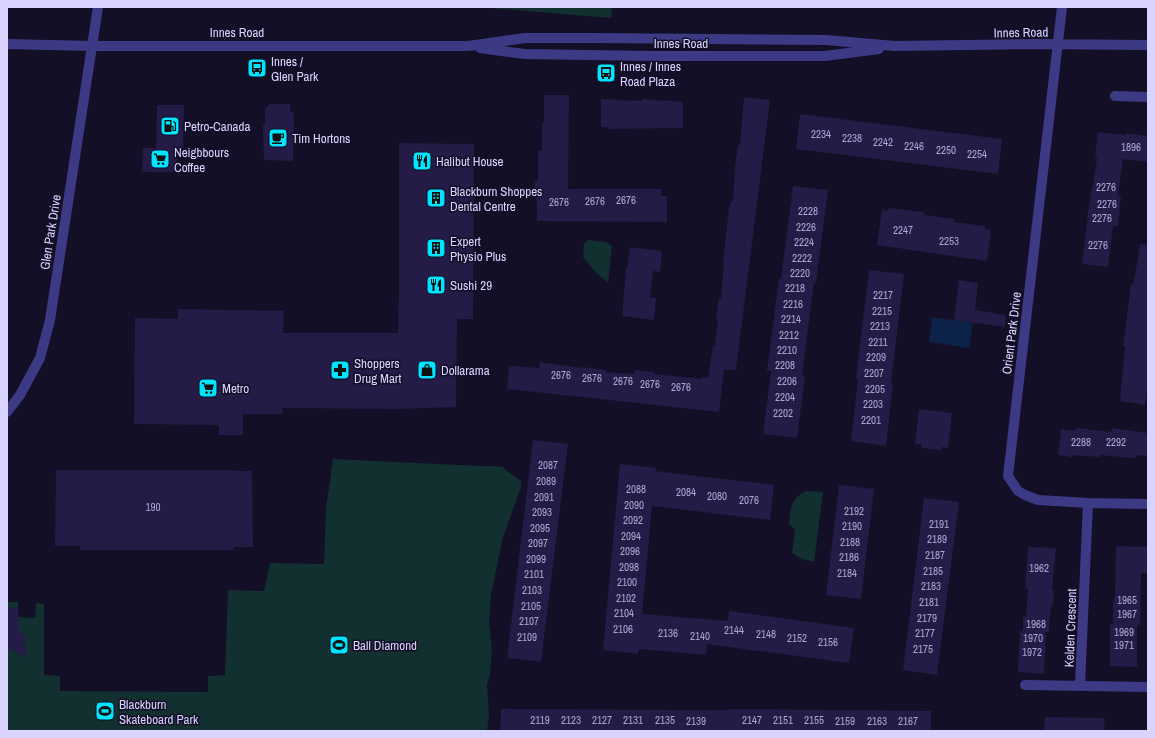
<svg xmlns="http://www.w3.org/2000/svg" width="1155" height="738" viewBox="0 0 1155 738" font-family="'Archivo Narrow',sans-serif">
  <style>
    .green { fill: #12302f }
    .water { fill: #0c2248 }
    .building { fill: #241b47 }
    .lines { fill: none; stroke-linecap: round; stroke-linejoin: round }
    .minor { stroke: #3d3a85; stroke-width: 10 }
    .labels { text-anchor: middle; stroke-width: 3; stroke-linejoin: round; paint-order: stroke }
    .number-label { font-size: 11px; fill: #aca6d1 }
    .street-label { font-size: 13px; fill: #d9d4ff; stroke: #130f26 }
    .poi-label { font-size: 13px; fill: #d9d4ff; stroke: #130f26; text-anchor: start }
  </style>
  <rect width="100%" height="100%" fill="#130f26"/>
  <path class="green" d="M 490,7 L 612,7 L 611,18 L 490,8 Z
    M 588,240 L 606,242 L 612,246 L 608,282 L 597,274 L 583,257 L 584,244 Z
    M 333,459 L 479,466 L 496,466 L 504,467 L 504,469 L 521,481 L 521,487 L 503,537 L 491,595 L 489,623 L 492,650 L 490,673 L 487,685 L 489,715 L 487,731 L 7,731 L 7,602 L 18,602 L 18,617 L 35,618 L 36,603 L 44,604 L 44,675 L 60,676 L 60,691 L 208,692 L 208,676 L 225,675 L 228,590 L 264,591 L 270,563 L 324,564 L 326,509 Z
    M 806,491 L 823,492 L 814,562 L 802,559 L 792,553 L 795,530 L 789,524 C 791,508 790,499 806,491 Z"/>
  <path class="water" d="M 932,317 L 973,323 L 969,348 L 929,342 Z"/>
  <path class="building" d="M 544,95 L 569,95 L 568,189 L 661,189 L 661,196 L 667,196 L 667,222 L 537,221 L 537,201 L 536,201 L 536,194 L 535,194 L 534,181 L 538,180 L 538,151 L 542,151 L 542,123 L 544,123 Z
    M 744,97 L 770,100 L 736,370 L 724,370 L 719,412 L 507,389 L 509,366 L 539,368 L 540,362 L 582,368 L 583,367 L 606,370 L 606,372 L 634,374 L 635,370 L 654,372 L 654,374 L 702,379 L 702,377 L 708,378 L 713,346 L 715,346 L 718,319 L 716,319 L 717,311 L 719,298 L 721,298 L 724,263 L 723,263 L 724,253 L 729,208 L 731,201 L 733,201 L 735,166 L 738,145 L 740,145 Z
    M 601,99 L 641,101 L 642,99 L 683,102 L 683,128 L 608,129 L 608,127 L 601,127 Z
    M 270,104 L 290,104 L 290,110 L 294,114 L 293,161 L 264,160 L 263,126 L 265,123 L 265,109 Z
    M 157,105 L 184,105 L 183,154 L 177,154 L 177,172 L 142,172 L 143,148 L 156,148 Z
    M 800,114 L 1002,139 L 998,174 L 796,149 Z
    M 1098,132 L 1126,135 L 1126,133 L 1148,136 L 1148,162 L 1123,159 L 1118,196 L 1121,196 L 1118,226 L 1113,226 L 1108,267 L 1082,264 L 1088,213 L 1092,186 L 1093,186 L 1097,158 L 1095,157 Z
    M 399,143 L 474,144 L 473,319 L 457,319 L 456,407 L 396,409 L 283,408 L 282,414 L 243,414 L 243,435 L 219,435 L 219,425 L 134,424 L 135,318 L 178,319 L 178,309 L 284,311 L 283,333 L 398,333 L 399,291 Z
    M 793,186 L 828,190 L 816,283 L 814,283 L 802,375 L 805,376 L 797,438 L 763,434 L 771,371 L 767,371 L 779,278 L 781,279 Z
    M 888,208 L 924,212 L 924,215 L 954,219 L 954,222 L 985,226 L 985,229 L 991,230 L 987,261 L 877,245 L 882,210 L 888,211 Z
    M 1140,244 L 1148,245 L 1148,382 L 1145,405 L 1120,401 L 1125,346 L 1123,346 L 1125,332 L 1131,283 L 1133,284 L 1135,276 Z
    M 630,247 L 662,251 L 660,272 L 653,271 L 650,298 L 656,298 L 654,320 L 622,316 L 626,268 L 627,268 Z
    M 869,270 L 904,274 L 891,383 L 893,383 L 886,446 L 851,441 L 858,379 L 856,378 Z
    M 959,280 L 978,283 L 975,310 L 1006,315 L 1005,327 L 954,320 Z
    M 919,409 L 952,413 L 948,448 L 942,447 L 941,450 L 921,448 L 922,444 L 915,444 Z
    M 1076,428 L 1111,432 L 1112,428 L 1148,433 L 1148,456 L 1136,455 L 1136,458 L 1129,458 L 1101,455 L 1100,457 L 1072,455 L 1072,457 L 1058,455 L 1061,429 L 1075,431 Z
    M 533,440 L 568,444 L 541,662 L 507,658 Z
    M 620,464 L 656,468 L 655,471 L 774,485 L 770,520 L 652,506 L 642,614 L 728,621 L 729,611 L 854,628 L 849,663 L 707,644 L 706,655 L 639,649 L 638,654 L 603,650 Z
    M 56,470 L 233,470 L 233,471 L 252,471 L 253,547 L 233,547 L 233,550 L 80,550 L 80,546 L 55,546 Z
    M 839,485 L 874,489 L 861,599 L 826,595 Z
    M 924,498 L 959,502 L 937,675 L 903,670 Z
    M 1116,546 L 1148,547 L 1148,573 L 1141,573 L 1140,625 L 1137,625 L 1137,667 L 1110,666 L 1110,624 L 1113,624 L 1113,603 L 1114,597 L 1115,597 Z
    M 1028,547 L 1056,548 L 1052,590 L 1054,590 L 1053,605 L 1051,605 L 1049,632 L 1046,632 L 1044,674 L 1018,672 L 1020,631 L 1023,631 L 1023,616 L 1026,617 L 1028,589 L 1025,589 Z
    M 7,608 L 18,608 L 19,634 L 25,633 L 25,658 L 7,647 Z
    M 501,709 L 688,710 L 728,710 L 728,709 L 931,711 L 931,731 L 500,731 Z
    M 1045,717 L 1104,718 L 1105,731 L 1044,731 Z"/>
  <g class="lines">
    <path class="minor" d="M 1062,7 L 1008,476 L 1018,491 L 1025,495 L 1038,500 L 1088,503 L 1148,504
      M 7,44 L 92,46 L 468,46 L 525,38 L 596,38 L 826,40 L 895,46 L 1034,44 L 1148,45
      M 480,48 L 524,54 L 653,56 L 825,56 L 879,49
      M 1115,96 L 1148,97
      M 7,412 L 20,395 L 40,358 L 50,320 L 98,7
      M 1025,685 L 1148,687
      M 1080,685 L 1088,503"/>
  </g>
  <defs>
    <g id="bus-square" transform="scale(1)"><rect x="-9" y="-9" width="18" height="18" rx="4" fill="#00e5ff" stroke="#130f26"/><path d="M-5-6H5V4H4V6H2V4H-2V6H-4V4H-5ZM-3.5-4V0h7V-4ZM-3.5 1.2v1.5H-2V1.2ZM2 1.2v1.5H3.5V1.2Z" fill="#111"/></g>
    <g id="fuel-square" transform="scale(1)"><rect x="-9" y="-9" width="18" height="18" rx="4" fill="#00e5ff" stroke="#130f26"/><path d="M-5.5-6h7V0h2V4h1.3V-2.5L3-4.5l.8-.8L6-3V5H2.5V1h-1V6h-7ZM-4.2-4.7v3.2H.2V-4.7Z" fill="#111"/></g>
    <g id="cafe-square" transform="scale(1)"><rect x="-9" y="-9" width="18" height="18" rx="4" fill="#00e5ff" stroke="#130f26"/><path d="M-5.5-4.5H6V0H3Q3 3.5 0 3.5H-2.5Q-5.5 3.5-5.5 0ZM3-3.2v2h1.7v-2ZM-6 4.5H4V6H-6Z" fill="#111"/></g>
    <g id="supermarket-square" transform="scale(1)"><rect x="-9" y="-9" width="18" height="18" rx="4" fill="#00e5ff" stroke="#130f26"/><path d="M-6-5.5h2.5l.6 2H6L4.5 2H-2.5L-4.4-4H-6ZM-1.5 3.2a1.3 1.3 0 1 0 .1 0ZM3 3.2a1.3 1.3 0 1 0 .1 0Z" fill="#111"/></g>
    <g id="restaurant-square" transform="scale(1)"><rect x="-9" y="-9" width="18" height="18" rx="4" fill="#00e5ff" stroke="#130f26"/><path d="M-5-6h1v4h1v-4h1v4h1v-4h1v5L-1.5 .5V6h-2V.5L-5-1ZM5-6V6H3V1.5H1.5Q1.5-4 5-6Z" fill="#111"/></g>
    <g id="building-square" transform="scale(1)"><rect x="-9" y="-9" width="18" height="18" rx="4" fill="#00e5ff" stroke="#130f26"/><path d="M-4-6H4V6H1V3H-1V6H-4ZM-2.5-4.3h1.7v1.8h-1.7ZM.8-4.3h1.7v1.8H.8ZM-2.5-1h1.7V.8h-1.7ZM.8-1h1.7V.8H.8Z" fill="#111"/></g>
    <g id="pharmacy-square" transform="scale(1)"><rect x="-9" y="-9" width="18" height="18" rx="4" fill="#00e5ff" stroke="#130f26"/><path d="M-2-6h4v4h4v4h-4v4h-4v-4h-4v-4h4Z" fill="#111"/></g>
    <g id="shop-square" transform="scale(1)"><rect x="-9" y="-9" width="18" height="18" rx="4" fill="#00e5ff" stroke="#130f26"/><path d="M-5-2.5h2.3a2.7 3.5 0 0 1 5.4 0H5L5.5 6h-11ZM-1.5-2.5h3a1.5 2.3 0 0 0-3 0Z" fill="#111"/></g>
    <g id="stadium-square" transform="scale(1)"><rect x="-9" y="-9" width="18" height="18" rx="4" fill="#00e5ff" stroke="#130f26"/><path d="M0-5a6.5 5 0 1 0 0 10a6.5 5 0 1 0 0-10ZM-3.5-1.8h7v3.6h-7Z" fill="#111"/></g>
  </defs>
  <g fill-rule="evenodd">
    <use href="#bus-square" x="257" y="68"/>
    <use href="#bus-square" x="606" y="73"/>
    <use href="#fuel-square" x="170" y="126"/>
    <use href="#cafe-square" x="278" y="138"/>
    <use href="#supermarket-square" x="160" y="159"/>
    <use href="#restaurant-square" x="422" y="161"/>
    <use href="#building-square" x="436" y="198"/>
    <use href="#building-square" x="436" y="248"/>
    <use href="#restaurant-square" x="436" y="285"/>
    <use href="#pharmacy-square" x="340" y="370"/>
    <use href="#shop-square" x="427" y="370"/>
    <use href="#supermarket-square" x="208" y="388"/>
    <use href="#stadium-square" x="339" y="645"/>
    <use href="#stadium-square" x="105" y="711"/>
  </g>
  <g class="labels">
    <g class="number-label">
      <text x="821" y="138">2234</text>
      <text x="852" y="142">2238</text>
      <text x="883" y="146">2242</text>
      <text x="914" y="150">2246</text>
      <text x="1131" y="151">1896</text>
      <text x="946" y="154">2250</text>
      <text x="977" y="158">2254</text>
      <text x="1106" y="191">2276</text>
      <text x="626" y="204">2676</text>
      <text x="595" y="205">2676</text>
      <text x="559" y="206">2676</text>
      <text x="1107" y="208">2276</text>
      <text x="808" y="215">2228</text>
      <text x="1102" y="222">2276</text>
      <text x="806" y="231">2226</text>
      <text x="903" y="234">2247</text>
      <text x="949" y="245">2253</text>
      <text x="804" y="246">2224</text>
      <text x="1098" y="249">2276</text>
      <text x="802" y="262">2222</text>
      <text x="800" y="277">2220</text>
      <text x="795" y="292">2218</text>
      <text x="883" y="299">2217</text>
      <text x="793" y="308">2216</text>
      <text x="882" y="315">2215</text>
      <text x="791" y="323">2214</text>
      <text x="880" y="330">2213</text>
      <text x="789" y="339">2212</text>
      <text x="878" y="346">2211</text>
      <text x="787" y="354">2210</text>
      <text x="876" y="361">2209</text>
      <text x="785" y="369">2208</text>
      <text x="874" y="377">2207</text>
      <text x="561" y="379">2676</text>
      <text x="592" y="382">2676</text>
      <text x="623" y="385">2676</text>
      <text x="787" y="385">2206</text>
      <text x="650" y="388">2676</text>
      <text x="681" y="391">2676</text>
      <text x="875" y="393">2205</text>
      <text x="785" y="401">2204</text>
      <text x="873" y="408">2203</text>
      <text x="783" y="417">2202</text>
      <text x="871" y="424">2201</text>
      <text x="1081" y="446">2288</text>
      <text x="1116" y="446">2292</text>
      <text x="548" y="469">2087</text>
      <text x="546" y="485">2089</text>
      <text x="636" y="493">2088</text>
      <text x="686" y="496">2084</text>
      <text x="717" y="500">2080</text>
      <text x="544" y="501">2091</text>
      <text x="749" y="504">2076</text>
      <text x="634" y="509">2090</text>
      <text x="153" y="511">190</text>
      <text x="854" y="515">2192</text>
      <text x="542" y="516">2093</text>
      <text x="633" y="524">2092</text>
      <text x="939" y="528">2191</text>
      <text x="852" y="530">2190</text>
      <text x="540" y="532">2095</text>
      <text x="631" y="540">2094</text>
      <text x="937" y="543">2189</text>
      <text x="850" y="546">2188</text>
      <text x="538" y="547">2097</text>
      <text x="630" y="555">2096</text>
      <text x="935" y="559">2187</text>
      <text x="849" y="561">2186</text>
      <text x="536" y="563">2099</text>
      <text x="629" y="571">2098</text>
      <text x="1039" y="572">1962</text>
      <text x="933" y="575">2185</text>
      <text x="847" y="577">2184</text>
      <text x="534" y="578">2101</text>
      <text x="627" y="586">2100</text>
      <text x="931" y="590">2183</text>
      <text x="532" y="594">2103</text>
      <text x="626" y="602">2102</text>
      <text x="1127" y="604">1965</text>
      <text x="929" y="606">2181</text>
      <text x="531" y="610">2105</text>
      <text x="624" y="617">2104</text>
      <text x="1127" y="618">1967</text>
      <text x="927" y="622">2179</text>
      <text x="529" y="625">2107</text>
      <text x="1036" y="628">1968</text>
      <text x="623" y="633">2106</text>
      <text x="734" y="634">2144</text>
      <text x="1124" y="636">1969</text>
      <text x="668" y="637">2136</text>
      <text x="925" y="637">2177</text>
      <text x="766" y="638">2148</text>
      <text x="700" y="640">2140</text>
      <text x="527" y="641">2109</text>
      <text x="797" y="642">2152</text>
      <text x="1033" y="642">1970</text>
      <text x="828" y="646">2156</text>
      <text x="1124" y="649">1971</text>
      <text x="923" y="653">2175</text>
      <text x="1032" y="656">1972</text>
      <text x="540" y="724">2119</text>
      <text x="571" y="724">2123</text>
      <text x="602" y="724">2127</text>
      <text x="633" y="724">2131</text>
      <text x="665" y="724">2135</text>
      <text x="752" y="724">2147</text>
      <text x="783" y="724">2151</text>
      <text x="814" y="724">2155</text>
      <text x="696" y="725">2139</text>
      <text x="845" y="725">2159</text>
      <text x="877" y="725">2163</text>
      <text x="908" y="725">2167</text>
    </g>
    <g class="street-label">
      <text x="237" y="37">Innes Road</text>
      <text transform="translate(1021 32) rotate(-1)" y="5">Innes Road</text>
      <text x="681" y="48">Innes Road</text>
      <text transform="translate(50 232) rotate(-81)" y="5">Glen Park Drive</text>
      <text transform="translate(1011 333) rotate(-83)" y="5">Orient Park Drive</text>
      <text transform="translate(1070 628) rotate(-88)" y="5">Kelden Crescent</text>
    </g>
    <g class="poi-label">
      <text x="271" y="66">Innes /<tspan x="271" dy="15">Glen Park</tspan></text>
      <text x="620" y="71">Innes / Innes<tspan x="620" dy="15">Road Plaza</tspan></text>
      <text x="184" y="131">Petro-Canada</text>
      <text x="292" y="143">Tim Hortons</text>
      <text x="174" y="157">Neigbbours<tspan x="174" dy="15">Coffee</tspan></text>
      <text x="436" y="166">Halibut House</text>
      <text x="450" y="196">Blackburn Shoppes<tspan x="450" dy="15">Dental Centre</tspan></text>
      <text x="450" y="246">Expert<tspan x="450" dy="15">Physio Plus</tspan></text>
      <text x="450" y="290">Sushi 29</text>
      <text x="354" y="368">Shoppers<tspan x="354" dy="15">Drug Mart</tspan></text>
      <text x="441" y="375">Dollarama</text>
      <text x="222" y="393">Metro</text>
      <text x="353" y="650">Ball Diamond</text>
      <text x="119" y="709">Blackburn<tspan x="119" dy="15">Skateboard Park</tspan></text>
    </g>
  </g>
  <rect width="1155" height="738" fill="none" stroke="#d9d4ff" stroke-width="16"/>
</svg>
